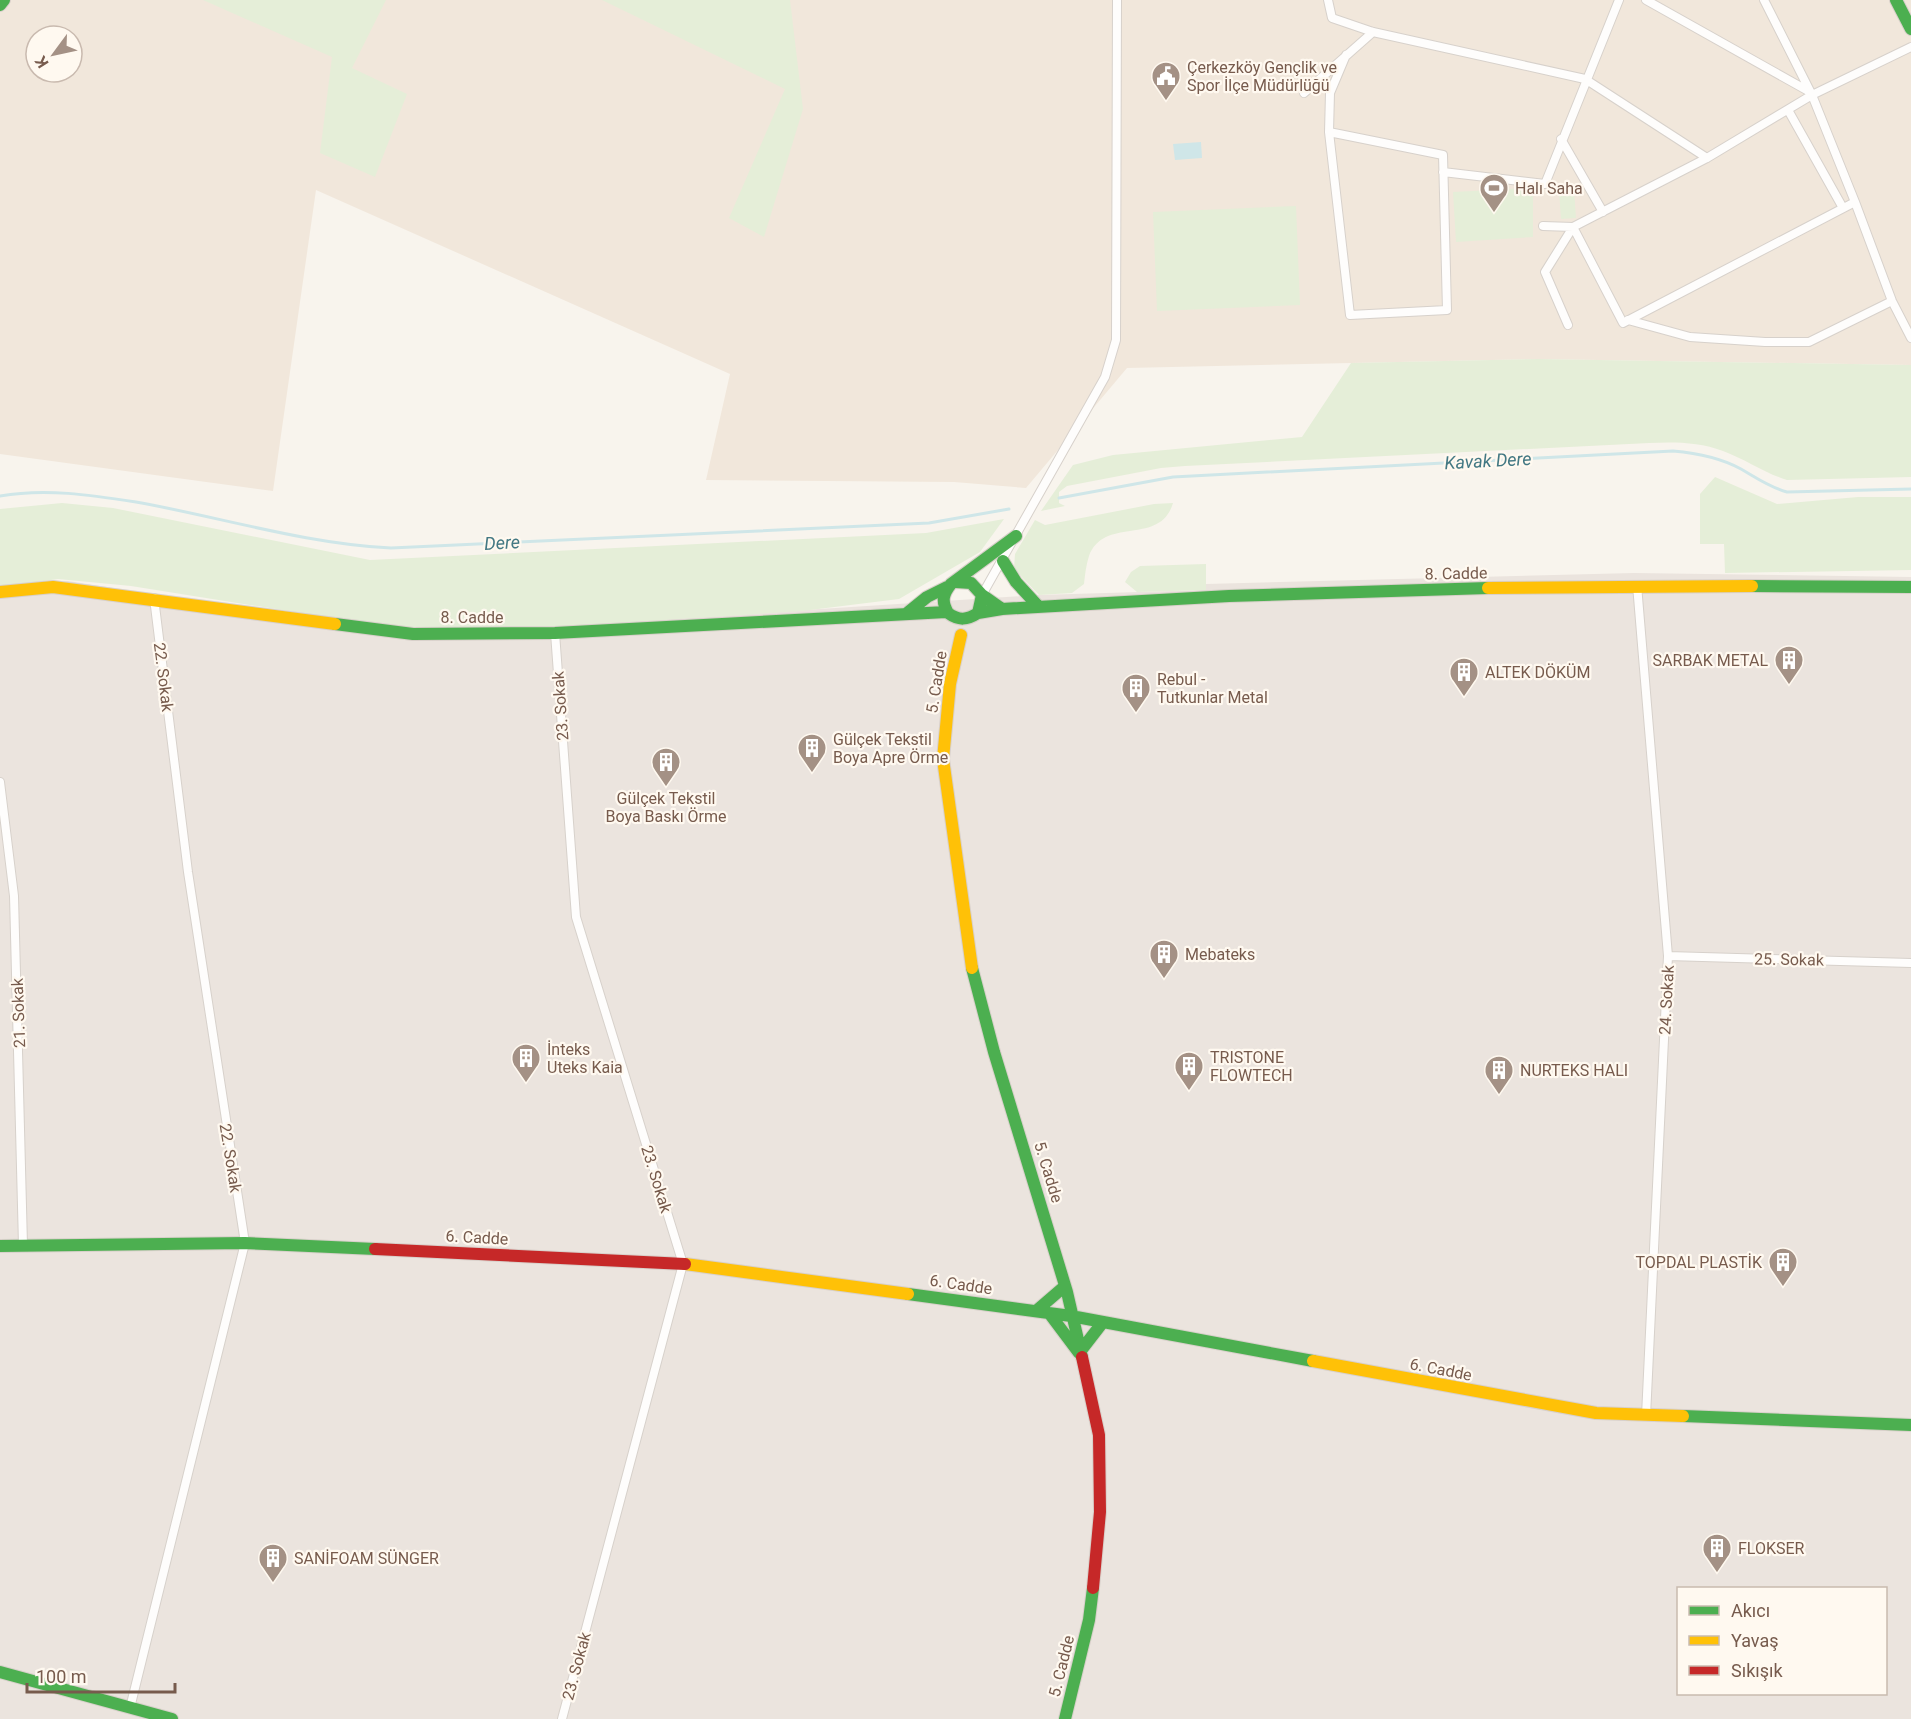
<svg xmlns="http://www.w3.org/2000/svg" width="1911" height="1719" viewBox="0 0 1911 1719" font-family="Roboto,sans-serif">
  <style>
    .residential { fill: #f1e7db; fill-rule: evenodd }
    .industrial { fill: #ebe4de; fill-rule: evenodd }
    .green { fill: #e5eed8 }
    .water { fill: #cfe6e8 }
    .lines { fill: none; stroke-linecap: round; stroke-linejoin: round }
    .stream { stroke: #cfe6e8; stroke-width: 3 }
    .street-casing { stroke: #d7d1cb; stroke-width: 10 }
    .fast-casing { stroke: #d8d0ca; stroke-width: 14 }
    .slow-casing { stroke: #d8d0ca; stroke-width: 14 }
    .jam-casing { stroke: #d8d0ca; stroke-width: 14 }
    .street { stroke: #fefdfc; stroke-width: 8 }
    .fast { stroke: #4caf50; stroke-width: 12 }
    .slow { stroke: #ffc107; stroke-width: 12 }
    .jam { stroke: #c62828; stroke-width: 12 }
    .labels { text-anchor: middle; stroke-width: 4.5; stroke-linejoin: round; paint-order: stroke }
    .poi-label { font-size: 16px; fill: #775b4d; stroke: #fff9f0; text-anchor: start }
    .street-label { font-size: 16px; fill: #775b4d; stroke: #fff9f0 }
    .water-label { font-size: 18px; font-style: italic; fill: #437883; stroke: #fff9f0 }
  </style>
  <rect width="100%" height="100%" fill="#f8f4ed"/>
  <path class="residential" d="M 0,0 L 1911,0 L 1911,365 L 1538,359 L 1127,368 L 1026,488 L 954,482 L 706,480 L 730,374 L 316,190 L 273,491 L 0,454 ZM 36,36 L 72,36 L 72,72 L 36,72 Z"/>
  <path class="industrial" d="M 1634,573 L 1911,577 L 1911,1719 L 0,1719 L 0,593 L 68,581 L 415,635 L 1039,595 L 1206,590 L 1206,584 ZM 1678,1588 L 1886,1588 L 1886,1694 L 1678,1694 Z"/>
  <path class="green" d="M 203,0 L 386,0 L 352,68 L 407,94 L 375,177 L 320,153 L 332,57 Z
    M 602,0 L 790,0 L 803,109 L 764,237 L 729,218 L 785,89 Z
    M 1533,188 L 1533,237 L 1456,242 L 1453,192 Z
    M 1574,189 L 1576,218 L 1561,219 L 1559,190 Z
    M 1296,206 L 1300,305 L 1157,311 L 1153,212 Z
    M 1538,359 L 1911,365 L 1911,477 L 1787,480 C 1764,473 1745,459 1723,451 C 1699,442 1675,442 1649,443 L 1185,466 L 1161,468 L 1067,486 L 1059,492 L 1059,503 L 1065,506 L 1041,511 L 1073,465 L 1113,455 L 1302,437 L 1351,363 Z
    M 1715,477 L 1777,504 L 1858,497 L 1911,497 L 1911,570 L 1725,573 L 1724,544 L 1700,544 L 1700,494 Z
    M 62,503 L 113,508 L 370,560 L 926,533 L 1004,519 L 980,552 L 899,599 L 802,611 L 569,626 L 414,631 L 131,586 L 58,579 L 0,587 L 0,509 Z
    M 1173,503 C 1160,547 1105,515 1089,556 C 1086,565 1085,575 1084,584 L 1072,593 L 1039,595 L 1014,569 L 1015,554 L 1035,520 L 1045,525 L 1154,504 Z
    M 1206,564 L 1206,590 L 1137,592 L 1125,582 L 1131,572 L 1140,566 Z"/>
  <path class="water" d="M 1201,142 L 1202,158 L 1175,160 L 1173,144 Z"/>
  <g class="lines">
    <path class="stream" d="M 0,496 C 45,488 91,495 136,502 C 220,517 306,544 391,548 L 929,523 L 1009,509
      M 1059,498 L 1173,477 L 1673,451 C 1696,453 1721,458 1741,469 C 1757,478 1769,487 1787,492 L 1911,489"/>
    <g class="street-casing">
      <path id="street" d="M 1328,0 L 1332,18 L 1373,32 L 1585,79 L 1707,158
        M 1646,0 L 1810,92
        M 1304,93 L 1373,32
        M 1788,110 L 1843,208
        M 1329,132 L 1350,315 L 1447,310 L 1443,155 L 1329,132 L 1330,93 L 1346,55
        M 1561,139 L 1603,212
        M 1443,172 L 1545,184 L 1619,0
        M 1855,202 L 1892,301 L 1911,338
        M 1543,226 L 1573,227 L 1707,158 L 1812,95 L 1911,47
        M 1628,320 L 1690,337 L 1765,342 L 1809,342 L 1892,301
        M 1568,325 L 1545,272 L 1573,227 L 1623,323 L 1855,202 L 1812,95 L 1764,0
        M 1637,585 L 1668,956 L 1646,1416
        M 982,595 L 1105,377 L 1116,340 L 1117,0
        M 555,633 L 576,917 L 683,1264 L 562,1719
        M 0,782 L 14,896 L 23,1245
        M 1668,956 L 1911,963
        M 130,1708 L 245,1243 L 188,872 L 154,598"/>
    </g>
    <g class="fast-casing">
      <path id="fast" d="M 1896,0 L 1911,29
        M 0,5 L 4,0
        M 1003,561 L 1016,582 L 1038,606
        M 956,582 L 971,583 L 982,595 L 978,613 C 967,620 959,621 948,613 C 941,601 943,594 951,584 L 1016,536
        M 1752,586 L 1911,587
        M 1002,609 L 1229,596 L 1488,588
        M 978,613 L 1002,609 L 982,595
        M 906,614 L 927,597 L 947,587
        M 335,624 L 413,634 L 555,633 L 946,612
        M 972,968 L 994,1052 L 1067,1292 L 1082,1357
        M 0,1246 L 245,1243 L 375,1249
        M 908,1294 L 1071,1316 L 1313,1361
        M 1036,1311 L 1065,1286
        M 1049,1313 L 1079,1353 L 1103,1322
        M 1683,1416 L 1911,1425
        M 0,1672 L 172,1719
        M 1065,1719 L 1089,1620 L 1093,1588"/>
    </g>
    <g class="slow-casing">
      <path id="slow" d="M 1488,588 L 1752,586
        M 0,592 L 53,587 L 335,624
        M 961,635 L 950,684 L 943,759 L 972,968
        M 685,1264 L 908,1294
        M 1313,1361 L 1596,1413 L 1683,1416"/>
    </g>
    <g class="jam-casing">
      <path id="jam" d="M 375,1249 L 685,1264
        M 1082,1357 L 1099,1435 L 1100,1512 L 1093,1588"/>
    </g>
    <use href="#street" class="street"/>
    <use href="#fast" class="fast"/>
    <use href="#slow" class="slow"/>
    <use href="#jam" class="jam"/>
  </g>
  <defs>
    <g id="civic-pin" transform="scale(1.5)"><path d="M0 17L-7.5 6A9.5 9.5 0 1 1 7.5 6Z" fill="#a49185" stroke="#fff9f0"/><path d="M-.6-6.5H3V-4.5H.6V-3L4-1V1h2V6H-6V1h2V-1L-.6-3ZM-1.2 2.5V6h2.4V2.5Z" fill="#fff"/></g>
    <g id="stadium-pin" transform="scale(1.5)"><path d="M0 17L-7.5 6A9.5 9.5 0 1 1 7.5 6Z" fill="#a49185" stroke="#fff9f0"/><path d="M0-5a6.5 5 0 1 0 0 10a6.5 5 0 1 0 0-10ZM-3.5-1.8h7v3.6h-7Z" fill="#fff"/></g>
    <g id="building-pin" transform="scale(1.5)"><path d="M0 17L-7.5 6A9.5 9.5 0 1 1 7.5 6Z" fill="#a49185" stroke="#fff9f0"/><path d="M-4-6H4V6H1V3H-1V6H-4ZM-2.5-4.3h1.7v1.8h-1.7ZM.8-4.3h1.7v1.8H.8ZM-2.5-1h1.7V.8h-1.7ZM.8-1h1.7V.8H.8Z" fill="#fff"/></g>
  </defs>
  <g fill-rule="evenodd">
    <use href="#civic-pin" x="1166" y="76"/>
    <use href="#stadium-pin" x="1494" y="188"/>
    <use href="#building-pin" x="1789" y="660"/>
    <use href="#building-pin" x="1464" y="672"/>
    <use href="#building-pin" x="1136" y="688"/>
    <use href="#building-pin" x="812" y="748"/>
    <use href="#building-pin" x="666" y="762"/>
    <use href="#building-pin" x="1164" y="954"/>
    <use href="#building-pin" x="526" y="1058"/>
    <use href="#building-pin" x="1189" y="1066"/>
    <use href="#building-pin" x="1499" y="1070"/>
    <use href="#building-pin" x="1783" y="1262"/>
    <use href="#building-pin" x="1717" y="1548"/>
    <use href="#building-pin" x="273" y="1558"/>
  </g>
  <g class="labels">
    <g class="poi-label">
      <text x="1187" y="73">Çerkezköy Gençlik ve<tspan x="1187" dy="18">Spor İlçe Müdürlüğü</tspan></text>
      <text x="1515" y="194">Halı Saha</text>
      <text x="1768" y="666" text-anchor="end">SARBAK METAL</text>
      <text x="1485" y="678">ALTEK DÖKÜM</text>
      <text x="1157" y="685">Rebul -<tspan x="1157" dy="18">Tutkunlar Metal</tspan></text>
      <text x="833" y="745">Gülçek Tekstil<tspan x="833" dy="18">Boya Apre Örme</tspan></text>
      <text x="666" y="804" text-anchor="middle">Gülçek Tekstil<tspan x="666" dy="18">Boya Baskı Örme</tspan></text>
      <text x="1185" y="960">Mebateks</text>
      <text x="547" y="1055">İnteks<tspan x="547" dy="18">Uteks Kaia</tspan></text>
      <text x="1210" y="1063">TRISTONE<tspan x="1210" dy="18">FLOWTECH</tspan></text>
      <text x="1520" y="1076">NURTEKS HALI</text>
      <text x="1762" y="1268" text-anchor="end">TOPDAL PLASTİK</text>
      <text x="1738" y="1554">FLOKSER</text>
      <text x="294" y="1564">SANİFOAM SÜNGER</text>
    </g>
    <g class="street-label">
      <text transform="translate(1456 573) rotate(-1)" y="6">8. Cadde</text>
      <text x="472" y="623">8. Cadde</text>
      <text transform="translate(164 677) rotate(83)" y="6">22. Sokak</text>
      <text transform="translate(936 682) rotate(-81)" y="6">5. Cadde</text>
      <text transform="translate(560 706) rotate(-94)" y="6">23. Sokak</text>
      <text transform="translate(1789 959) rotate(1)" y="6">25. Sokak</text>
      <text transform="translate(1666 1000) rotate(-87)" y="6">24. Sokak</text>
      <text transform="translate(18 1013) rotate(-92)" y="6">21. Sokak</text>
      <text transform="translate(231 1158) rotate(81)" y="6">22. Sokak</text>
      <text transform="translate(1049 1172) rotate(73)" y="6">5. Cadde</text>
      <text transform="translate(657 1179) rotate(73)" y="6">23. Sokak</text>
      <text transform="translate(477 1237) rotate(3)" y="6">6. Cadde</text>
      <text transform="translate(961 1284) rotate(8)" y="6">6. Cadde</text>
      <text transform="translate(1441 1369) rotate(11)" y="6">6. Cadde</text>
      <text transform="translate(576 1666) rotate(-75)" y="6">23. Sokak</text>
      <text transform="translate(1061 1666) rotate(-76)" y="6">5. Cadde</text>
    </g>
    <g class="water-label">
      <text transform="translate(1488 461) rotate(-3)" y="6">Kavak Dere</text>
      <text transform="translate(502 543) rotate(-3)" y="6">Dere</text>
    </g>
  </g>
  <rect x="1677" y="1587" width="210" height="108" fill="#fff9f0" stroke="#c9baaf" stroke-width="1.5"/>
  <rect x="1689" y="1606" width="30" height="9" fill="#4caf50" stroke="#c9baaf" stroke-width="1.5"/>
  <text x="1731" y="1617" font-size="18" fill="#775b4d">Akıcı</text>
  <rect x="1689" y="1636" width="30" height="9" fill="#ffc107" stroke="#c9baaf" stroke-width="1.5"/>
  <text x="1731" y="1647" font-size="18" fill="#775b4d">Yavaş</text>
  <rect x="1689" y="1666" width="30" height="9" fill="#c62828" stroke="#c9baaf" stroke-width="1.5"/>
  <text x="1731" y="1677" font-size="18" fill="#775b4d">Sıkışık</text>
  <g transform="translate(54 54) rotate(237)"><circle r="28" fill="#fff9f0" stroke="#c9baaf" stroke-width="1.5"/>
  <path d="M0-4.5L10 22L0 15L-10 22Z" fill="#a49185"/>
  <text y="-9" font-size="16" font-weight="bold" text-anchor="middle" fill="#775b4d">K</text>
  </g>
  <path d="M27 1683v9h148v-9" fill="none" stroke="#775b4d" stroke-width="3"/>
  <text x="36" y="1683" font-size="18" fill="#775b4d" stroke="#fff9f0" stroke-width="4.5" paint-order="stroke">100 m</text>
</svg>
